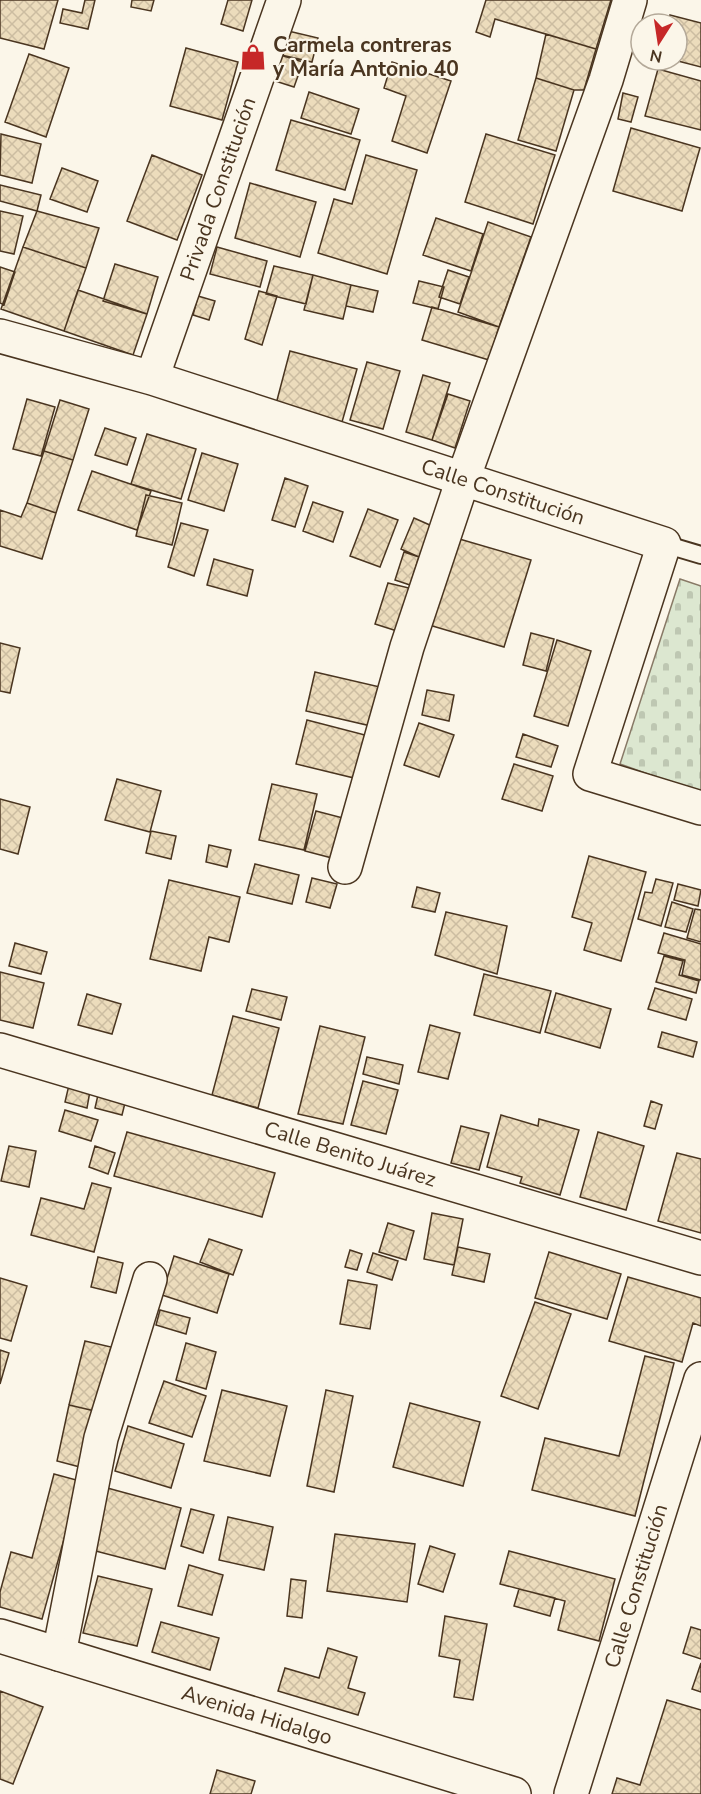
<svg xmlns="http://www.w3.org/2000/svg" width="701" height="1794" viewBox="0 0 701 1794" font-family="'Nunito Sans',sans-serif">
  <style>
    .cemetery { fill: url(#cemetery-stones); stroke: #887966; stroke-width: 1.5 }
    .building { fill: url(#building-cross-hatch); stroke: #4a3520; stroke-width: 1.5 }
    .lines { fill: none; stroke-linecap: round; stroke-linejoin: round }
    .service-casing { stroke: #4a3520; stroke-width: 20 }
    .minor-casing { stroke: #4a3520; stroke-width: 36 }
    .tertiary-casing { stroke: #4a3520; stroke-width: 36 }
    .service { stroke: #fbf6e9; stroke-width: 16 }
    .minor { stroke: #fbf6e9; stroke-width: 33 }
    .tertiary { stroke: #fbf6e9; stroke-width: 33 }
    .labels { text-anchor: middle; stroke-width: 4.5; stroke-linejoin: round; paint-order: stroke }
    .poi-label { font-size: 21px; font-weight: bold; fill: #4a3520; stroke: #fbf6e9; text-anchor: start }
    .street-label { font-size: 21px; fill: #4a3520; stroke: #fbf6e9 }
  </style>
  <defs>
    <pattern id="cemetery-stones" width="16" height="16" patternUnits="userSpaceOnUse" patternTransform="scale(1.5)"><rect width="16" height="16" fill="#dce7d0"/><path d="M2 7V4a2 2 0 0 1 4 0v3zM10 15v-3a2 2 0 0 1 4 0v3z" fill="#bec7b2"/></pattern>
    <pattern id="building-cross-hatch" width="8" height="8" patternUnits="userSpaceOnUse" patternTransform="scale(1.5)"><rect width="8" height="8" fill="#ecdcbc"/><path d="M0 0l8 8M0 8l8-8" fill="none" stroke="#ccbda1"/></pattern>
  </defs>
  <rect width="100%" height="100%" fill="#fbf6e9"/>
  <path class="cemetery" d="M 680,579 L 701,586 L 701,793 L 620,764 Z"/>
  <path class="building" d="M 0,0 L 58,0 L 44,49 L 0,38 Z
    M 85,0 L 95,0 L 88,29 L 60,23 L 63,9 L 82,13 Z
    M 132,0 L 154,0 L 151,11 L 131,7 Z
    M 228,0 L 252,0 L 243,31 L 221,24 Z
    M 486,0 L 611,0 L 596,49 L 495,19 L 490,37 L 476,32 Z
    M 670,15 L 701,23 L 701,67 L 674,60 L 677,60 L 677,24 L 667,24 Z
    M 284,30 L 318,38 L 312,62 L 277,54 Z
    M 546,34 L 596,49 L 584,90 L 574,90 L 536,78 Z
    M 186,48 L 238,62 L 222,120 L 170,106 Z
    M 29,54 L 69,68 L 46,137 L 5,122 Z
    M 277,54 L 303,62 L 294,87 L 269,79 Z
    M 392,62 L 451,81 L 427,153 L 392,141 L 406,96 L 384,88 Z
    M 658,69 L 701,81 L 701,130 L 645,116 Z
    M 536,78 L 574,90 L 556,151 L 518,140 Z
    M 309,92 L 359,109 L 351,134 L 301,118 Z
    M 623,93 L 638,97 L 631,122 L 618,119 Z
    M 291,120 L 360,140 L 345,190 L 276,170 Z
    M 631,128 L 700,148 L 682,211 L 613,191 Z
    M 1,134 L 41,144 L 32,183 L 0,175 Z
    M 486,134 L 555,155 L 533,224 L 465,202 Z
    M 152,155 L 202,175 L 177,240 L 127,221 Z
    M 366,155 L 417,170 L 387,274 L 318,253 L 334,199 L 352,204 Z
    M 62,168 L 98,181 L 87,212 L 50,199 Z
    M 250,183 L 316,202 L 300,257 L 235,238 Z
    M 0,185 L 41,195 L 37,211 L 0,201 Z
    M 0,211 L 23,216 L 14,254 L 0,251 Z
    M 37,211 L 99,228 L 86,268 L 23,247 Z
    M 436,218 L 483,234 L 471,271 L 423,255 Z
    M 488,222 L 531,237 L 499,327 L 458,312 Z
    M 23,247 L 86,268 L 64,331 L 1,309 Z
    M 217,247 L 267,261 L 260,287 L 210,274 Z
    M 115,264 L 158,277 L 147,314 L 103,301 Z
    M 274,266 L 313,275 L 306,304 L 266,294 Z
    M 0,267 L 15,272 L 4,305 L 0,303 Z
    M 448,270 L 469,277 L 460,304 L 439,297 Z
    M 313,275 L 351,285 L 343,319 L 304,310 Z
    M 419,281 L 444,287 L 438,309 L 413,303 Z
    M 351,285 L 378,291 L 373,312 L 346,306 Z
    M 78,290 L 147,314 L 133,355 L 64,331 Z
    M 259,291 L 277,296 L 262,345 L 245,339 Z
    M 198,296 L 215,301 L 209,320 L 193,315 Z
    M 432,307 L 499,327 L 489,360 L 422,340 Z
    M 290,351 L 357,369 L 342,422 L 276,404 Z
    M 367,362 L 400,371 L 383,429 L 350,420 Z
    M 423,375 L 450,383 L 432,440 L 406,432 Z
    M 448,394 L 470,401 L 455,448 L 432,440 Z
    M 27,399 L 55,407 L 41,456 L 13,449 Z
    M 60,400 L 89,409 L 73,460 L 44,451 Z
    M 105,428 L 136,438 L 127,465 L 95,455 Z
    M 147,434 L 196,449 L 181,499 L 131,484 Z
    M 44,451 L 73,460 L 56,513 L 27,503 Z
    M 202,453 L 238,464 L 224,511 L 188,500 Z
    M 92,471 L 151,491 L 137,530 L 78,510 Z
    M 285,478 L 308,486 L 295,527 L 272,520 Z
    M 146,495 L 182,503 L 172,545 L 136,536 Z
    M 313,502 L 343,512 L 333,542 L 303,531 Z
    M 27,503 L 56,513 L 42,559 L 0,546 L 0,510 L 21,517 Z
    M 368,509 L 398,520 L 380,567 L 350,556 Z
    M 414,518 L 432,526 L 419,557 L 401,549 Z
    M 181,523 L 208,530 L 194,576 L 168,567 Z
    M 456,538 L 531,560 L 504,647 L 429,625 Z
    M 404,552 L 419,557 L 410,585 L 395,580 Z
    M 214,559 L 253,570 L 247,596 L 207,585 Z
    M 388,583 L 409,588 L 397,631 L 375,624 Z
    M 531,633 L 554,639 L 546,671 L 523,665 Z
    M 557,640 L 591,651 L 568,726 L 534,716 Z
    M 0,643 L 20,648 L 10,693 L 0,691 Z
    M 315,672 L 380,687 L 371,726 L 306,711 Z
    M 427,690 L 454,695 L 449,721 L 422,715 Z
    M 307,720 L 365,735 L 354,778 L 296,764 Z
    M 419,723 L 454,735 L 439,777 L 404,765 Z
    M 523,734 L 558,746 L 551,767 L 516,757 Z
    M 514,764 L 553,776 L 542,811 L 502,799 Z
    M 117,779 L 161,791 L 150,832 L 105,820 Z
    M 272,784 L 317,794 L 304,850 L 259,840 Z
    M 0,799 L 30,807 L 18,854 L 0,849 Z
    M 316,811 L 343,818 L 332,858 L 305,851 Z
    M 151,831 L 176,836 L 171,859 L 146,853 Z
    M 209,845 L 231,850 L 227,867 L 206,862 Z
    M 589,856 L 646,872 L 621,961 L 584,950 L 592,923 L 572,917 Z
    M 255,864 L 299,875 L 292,904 L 247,893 Z
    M 312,878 L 337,884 L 330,908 L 306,902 Z
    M 656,879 L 673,883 L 661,926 L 638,919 L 645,892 L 652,893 Z
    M 169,880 L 240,897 L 229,942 L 209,937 L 201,971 L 150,959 Z
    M 678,884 L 701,890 L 698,906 L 674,900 Z
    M 417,887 L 440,893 L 435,912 L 412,907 Z
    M 672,902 L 693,909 L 686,932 L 665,927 Z
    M 695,909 L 701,910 L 701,942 L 687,938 Z
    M 446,912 L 507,926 L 497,974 L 435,955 Z
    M 664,933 L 701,944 L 701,980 L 682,975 L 685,960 L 658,953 Z
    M 15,943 L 47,952 L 41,974 L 9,966 Z
    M 664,956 L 683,961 L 679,975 L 699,981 L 696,993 L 656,982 Z
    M 0,972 L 44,983 L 33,1028 L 0,1020 Z
    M 484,974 L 551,991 L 540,1033 L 474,1015 Z
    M 655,988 L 692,999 L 686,1020 L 648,1009 Z
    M 252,989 L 287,997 L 281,1020 L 246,1011 Z
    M 556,993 L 611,1009 L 600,1048 L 545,1032 Z
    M 87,994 L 121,1004 L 112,1034 L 78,1025 Z
    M 233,1016 L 279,1028 L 258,1108 L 212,1095 Z
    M 430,1025 L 460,1033 L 448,1079 L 418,1072 Z
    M 320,1026 L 365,1037 L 343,1124 L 298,1114 Z
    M 662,1032 L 697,1042 L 693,1057 L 658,1047 Z
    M 367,1057 L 403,1065 L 399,1084 L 363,1074 Z
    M 363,1081 L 398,1090 L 386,1134 L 351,1125 Z
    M 69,1085 L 90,1091 L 87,1108 L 65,1102 Z
    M 98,1095 L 125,1103 L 122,1115 L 95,1108 Z
    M 651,1101 L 662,1105 L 655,1129 L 644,1126 Z
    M 65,1110 L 98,1120 L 91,1141 L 59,1131 Z
    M 501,1115 L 538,1126 L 539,1119 L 579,1130 L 560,1195 L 520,1183 L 522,1177 L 487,1167 Z
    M 461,1126 L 489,1133 L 479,1170 L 451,1163 Z
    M 127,1132 L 275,1173 L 262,1217 L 114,1176 Z
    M 598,1132 L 644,1146 L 626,1210 L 580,1197 Z
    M 9,1146 L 36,1151 L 29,1187 L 1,1181 Z
    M 95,1146 L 115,1153 L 108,1174 L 89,1167 Z
    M 677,1153 L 701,1159 L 701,1233 L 658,1221 Z
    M 92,1183 L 111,1188 L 94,1252 L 31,1235 L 41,1198 L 84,1209 Z
    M 432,1213 L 463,1219 L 454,1265 L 424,1259 Z
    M 388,1223 L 414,1231 L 406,1260 L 379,1252 Z
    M 209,1239 L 242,1250 L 233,1275 L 200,1262 Z
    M 458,1247 L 490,1254 L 484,1282 L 452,1275 Z
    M 350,1250 L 362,1254 L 357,1270 L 345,1267 Z
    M 549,1252 L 621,1274 L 607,1319 L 535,1298 Z
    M 373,1253 L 398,1261 L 392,1280 L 367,1272 Z
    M 174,1256 L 229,1274 L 217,1313 L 162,1295 Z
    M 98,1257 L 123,1263 L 116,1293 L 91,1287 Z
    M 628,1277 L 701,1298 L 701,1326 L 693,1323 L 682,1362 L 609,1341 Z
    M 0,1278 L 27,1286 L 11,1341 L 0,1338 Z
    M 348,1280 L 377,1285 L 370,1329 L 340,1324 Z
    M 535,1302 L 571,1314 L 538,1409 L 501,1396 Z
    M 160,1310 L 190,1318 L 186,1334 L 156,1325 Z
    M 85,1341 L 111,1347 L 95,1411 L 69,1405 Z
    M 186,1343 L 216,1352 L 206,1389 L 176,1380 Z
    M 0,1350 L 9,1353 L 0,1384 Z
    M 645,1356 L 674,1363 L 635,1516 L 532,1490 L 545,1438 L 619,1456 Z
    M 164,1381 L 206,1396 L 192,1437 L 149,1423 Z
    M 222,1390 L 287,1406 L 270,1476 L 204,1461 Z
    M 326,1390 L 353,1396 L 334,1492 L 307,1486 Z
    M 410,1403 L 480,1422 L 463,1486 L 393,1467 Z
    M 69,1405 L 95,1411 L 80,1467 L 57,1461 Z
    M 128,1426 L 184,1444 L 171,1488 L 115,1471 Z
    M 54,1474 L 80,1481 L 42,1619 L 0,1607 L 0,1592 L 11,1552 L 32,1558 Z
    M 100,1486 L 181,1508 L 165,1569 L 84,1548 Z
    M 191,1509 L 214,1515 L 203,1553 L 181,1546 Z
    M 228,1517 L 273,1527 L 264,1570 L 219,1560 Z
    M 335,1534 L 415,1544 L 407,1602 L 327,1591 Z
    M 430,1546 L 455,1554 L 443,1592 L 418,1584 Z
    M 509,1551 L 615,1579 L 599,1641 L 558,1630 L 565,1601 L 500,1584 Z
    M 189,1565 L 223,1575 L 212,1615 L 178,1606 Z
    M 98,1576 L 152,1589 L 137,1646 L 83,1633 Z
    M 291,1579 L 306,1581 L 302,1618 L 287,1616 Z
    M 519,1589 L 555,1598 L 550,1616 L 514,1606 Z
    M 445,1616 L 487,1624 L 473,1700 L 454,1697 L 460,1660 L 439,1656 Z
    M 161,1622 L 219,1638 L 210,1670 L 152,1652 Z
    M 691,1627 L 701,1630 L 701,1659 L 683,1653 Z
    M 328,1648 L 357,1657 L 348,1688 L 365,1693 L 358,1715 L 278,1691 L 285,1668 L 319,1678 Z
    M 701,1663 L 701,1692 L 692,1689 Z
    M 0,1691 L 43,1707 L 13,1784 L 0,1779 Z
    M 667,1700 L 701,1710 L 701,1794 L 612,1794 L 617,1778 L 640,1785 Z
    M 217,1770 L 255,1781 L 251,1794 L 210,1794 Z"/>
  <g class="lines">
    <g class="service-casing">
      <path id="service" d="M 664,544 L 701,555"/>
    </g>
    <g class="minor-casing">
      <path id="minor" d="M 0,336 L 152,378 L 664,544 L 590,774 L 701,808
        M 152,378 L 284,0
        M 345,867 L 407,647 L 463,479 L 606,80 L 630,0
        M 0,1050 L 701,1258
        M 59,1654 L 101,1438 L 150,1279
        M 571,1794 L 701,1379"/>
    </g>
    <g class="tertiary-casing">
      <path id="tertiary" d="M 0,1636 L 514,1794"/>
    </g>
    <use href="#service" class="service"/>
    <use href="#minor" class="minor"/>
    <use href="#tertiary" class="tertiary"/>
  </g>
  <defs>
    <g id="shop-bare" transform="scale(2.07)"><path d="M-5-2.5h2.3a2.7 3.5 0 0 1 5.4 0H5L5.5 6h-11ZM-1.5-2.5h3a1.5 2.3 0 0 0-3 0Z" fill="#c62828" stroke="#fbf6e9" stroke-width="2.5" paint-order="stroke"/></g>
  </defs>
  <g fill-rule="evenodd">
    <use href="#shop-bare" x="253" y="57"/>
  </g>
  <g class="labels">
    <g class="poi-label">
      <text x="273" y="52">Carmela contreras<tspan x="273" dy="24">y María Antonio 40</tspan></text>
    </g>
    <g class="street-label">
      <text transform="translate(218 189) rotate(-71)" y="7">Privada Constitución</text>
      <text transform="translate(503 492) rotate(18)" y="7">Calle Constitución</text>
      <text transform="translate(350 1154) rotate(17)" y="7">Calle Benito Juárez</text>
      <text transform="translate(636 1586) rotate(-73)" y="7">Calle Constitución</text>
      <text transform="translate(257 1715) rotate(17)" y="7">Avenida Hidalgo</text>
    </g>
  </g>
  <g transform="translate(659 42) rotate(192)"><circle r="28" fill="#fbf6e9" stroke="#b4a999" stroke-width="1.5"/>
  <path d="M0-4.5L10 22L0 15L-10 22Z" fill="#c62828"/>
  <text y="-9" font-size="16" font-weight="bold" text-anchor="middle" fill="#4a3520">N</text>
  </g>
</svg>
